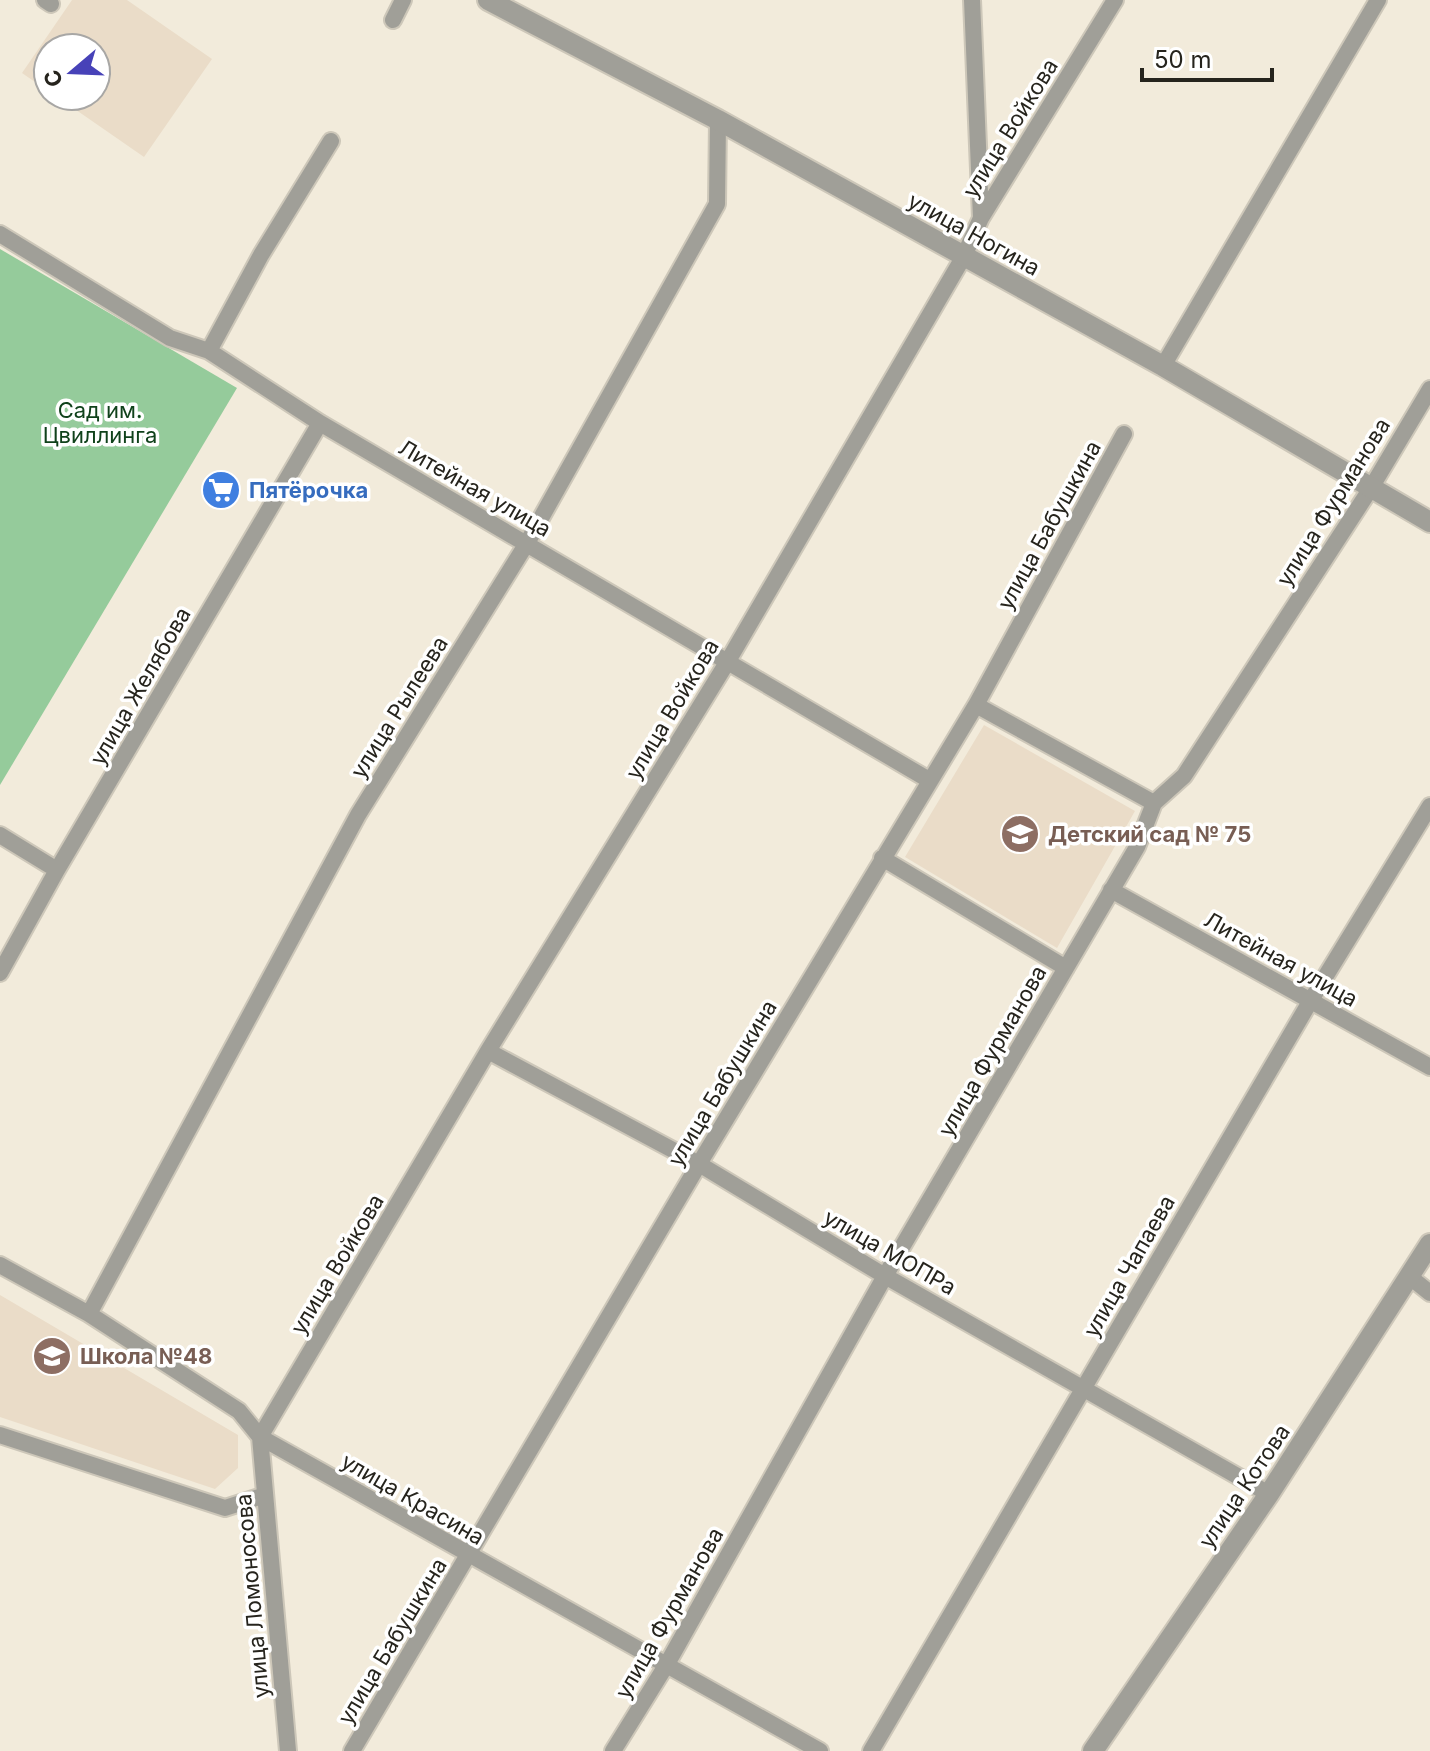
<svg xmlns="http://www.w3.org/2000/svg" width="1430" height="1751" viewBox="0 0 1430 1751" font-family="Inter,sans-serif">
  <style>
    .education { fill: #eadcc8 }
    .green { fill: #95cb9b }
    .lines { fill: none; stroke-linecap: round; stroke-linejoin: round }
    .minor-casing { stroke: #cdc7b9; stroke-width: 20 }
    .tertiary-casing { stroke: #cdc7b9; stroke-width: 24 }
    .minor { stroke: #a09f98; stroke-width: 16 }
    .tertiary { stroke: #a09f98; stroke-width: 20 }
    .labels { text-anchor: middle; stroke-width: 7; stroke-linejoin: round; paint-order: stroke }
    .street-label { font-size: 22px; fill: #26241d; stroke: #fff }
    .park-label { font-size: 22px; fill: #10421b; stroke: #fff }
    .shop-label { font-size: 22px; font-weight: bold; fill: #366cbe; stroke: #fff; text-anchor: start }
    .education-label { font-size: 22px; font-weight: bold; fill: #785e54; stroke: #fff; text-anchor: start }
  </style>
  <rect width="100%" height="100%" fill="#f2ebdb"/>
  <path class="education" d="M 72,0 L 127,0 L 212,59 L 144,157 L 56,96 L 96,96 L 96,48 L 48,48 L 48,91 L 22,73 Z
    M 984,725 L 1135,811 L 1057,948 L 905,857 Z
    M 0,1295 L 238,1435 L 238,1468 L 215,1489 L 0,1417 Z"/>
  <path class="green" d="M 0,249 L 237,388 L 0,785 Z"/>
  <g class="lines">
    <g class="minor-casing">
      <path id="minor" d="M 45,0 L 51,4
        M 972,0 L 981,218
        M 393,20 L 403,0
        M 0,234 L 170,338 L 209,351 L 320,423 L 929,780
        M 209,351 L 261,255 L 331,141
        M 1163,366 L 1378,0
        M 976,705 L 1154,803
        M 0,835 L 57,870
        M 882,858 L 1066,968
        M 1111,890 L 1430,1067
        M 0,973 L 57,870 L 320,423
        M 488,1051 L 699,1164 L 885,1276 L 1269,1494
        M 0,1265 L 89,1314 L 239,1411 L 260,1437 L 820,1751
        M 1410,1277 L 1430,1293
        M 89,1314 L 358,815 L 527,543 L 717,204 L 718,120
        M 0,1435 L 225,1508 L 265,1495
        M 288,1751 L 260,1437 L 488,1051 L 728,661 L 964,256 L 981,218 L 1115,0
        M 352,1751 L 699,1164 L 976,705 L 1124,434
        M 613,1751 L 667,1664 L 885,1276 L 1137,847 L 1154,803 L 1184,776 L 1371,488 L 1430,389
        M 871,1751 L 1311,1000 L 1430,806"/>
    </g>
    <g class="tertiary-casing">
      <path id="tertiary" d="M 488,0 L 718,120 L 1163,366 L 1430,522
        M 1093,1751 L 1269,1494 L 1430,1244"/>
    </g>
    <use href="#minor" class="minor"/>
    <use href="#tertiary" class="tertiary"/>
  </g>
  <defs>
    <g id="supermarket-disc" transform="scale(2)"><circle r="9.5" fill="#3f7fe0" stroke="#fff"/><path d="M-6-5.5h2.5l.6 2H6L4.5 2H-2.5L-4.4-4H-6ZM-1.5 3.2a1.3 1.3 0 1 0 .1 0ZM3 3.2a1.3 1.3 0 1 0 .1 0Z" fill="#fff"/></g>
    <g id="school-disc" transform="scale(2)"><circle r="9.5" fill="#8d6e63" stroke="#fff"/><path d="M0-5L7-2L0 1L-7-2ZM-4 1L0 2.5L4 1V4Q0 6-4 4Z" fill="#fff"/></g>
  </defs>
  <g fill-rule="evenodd">
    <use href="#supermarket-disc" x="221" y="490"/>
    <use href="#school-disc" x="1020" y="834"/>
    <use href="#school-disc" x="52" y="1356"/>
  </g>
  <g class="labels">
    <g class="street-label">
      <text transform="translate(1010 128) rotate(-58)" y="8">улица Войкова</text>
      <text transform="translate(974 234) rotate(29)" y="8">улица Ногина</text>
      <text transform="translate(475 488) rotate(30)" y="8">Литейная улица</text>
      <text transform="translate(1333 502) rotate(-58)" y="8">улица Фурманова</text>
      <text transform="translate(1049 525) rotate(-61)" y="8">улица Бабушкина</text>
      <text transform="translate(140 686) rotate(-60)" y="8">улица Желябова</text>
      <text transform="translate(399 707) rotate(-58)" y="8">улица Рылеева</text>
      <text transform="translate(672 709) rotate(-59)" y="8">улица Войкова</text>
      <text transform="translate(1281 959) rotate(29)" y="8">Литейная улица</text>
      <text transform="translate(992 1051) rotate(-60)" y="8">улица Фурманова</text>
      <text transform="translate(722 1083) rotate(-59)" y="8">улица Бабушкина</text>
      <text transform="translate(890 1252) rotate(30)" y="8">улица МОПРа</text>
      <text transform="translate(337 1264) rotate(-59)" y="8">улица Войкова</text>
      <text transform="translate(1129 1266) rotate(-60)" y="8">улица Чапаева</text>
      <text transform="translate(1244 1486) rotate(-56)" y="8">улица Котова</text>
      <text transform="translate(413 1499) rotate(30)" y="8">улица Красина</text>
      <text transform="translate(252 1596) rotate(-95)" y="8">улица Ломоносова</text>
      <text transform="translate(669 1613) rotate(-60)" y="8">улица Фурманова</text>
      <text transform="translate(392 1641) rotate(-59)" y="8">улица Бабушкина</text>
    </g>
    <g class="park-label">
      <text x="100" y="418">Сад им.<tspan x="100" dy="25">Цвиллинга</tspan></text>
    </g>
    <g class="shop-label">
      <text x="249" y="498">Пятёрочка</text>
    </g>
    <g class="education-label">
      <text x="1048" y="842">Детский сад № 75</text>
      <text x="80" y="1364">Школа №48</text>
    </g>
  </g>
  <g transform="translate(72 72) rotate(251)"><circle r="38" fill="#ffffff" stroke="#a8a7a5" stroke-width="2"/>
  <path d="M0-6L14 30L0 20L-14 30Z" fill="#4742b8"/>
  <text y="-12" font-size="22" font-weight="bold" text-anchor="middle" fill="#26241d">С</text>
  </g>
  <path d="M1142 68v12h130v-12" fill="none" stroke="#26241d" stroke-width="4"/>
  <text x="1154" y="68" font-size="24" fill="#26241d" stroke="#ffffff" stroke-width="6" paint-order="stroke">50 m</text>
</svg>
